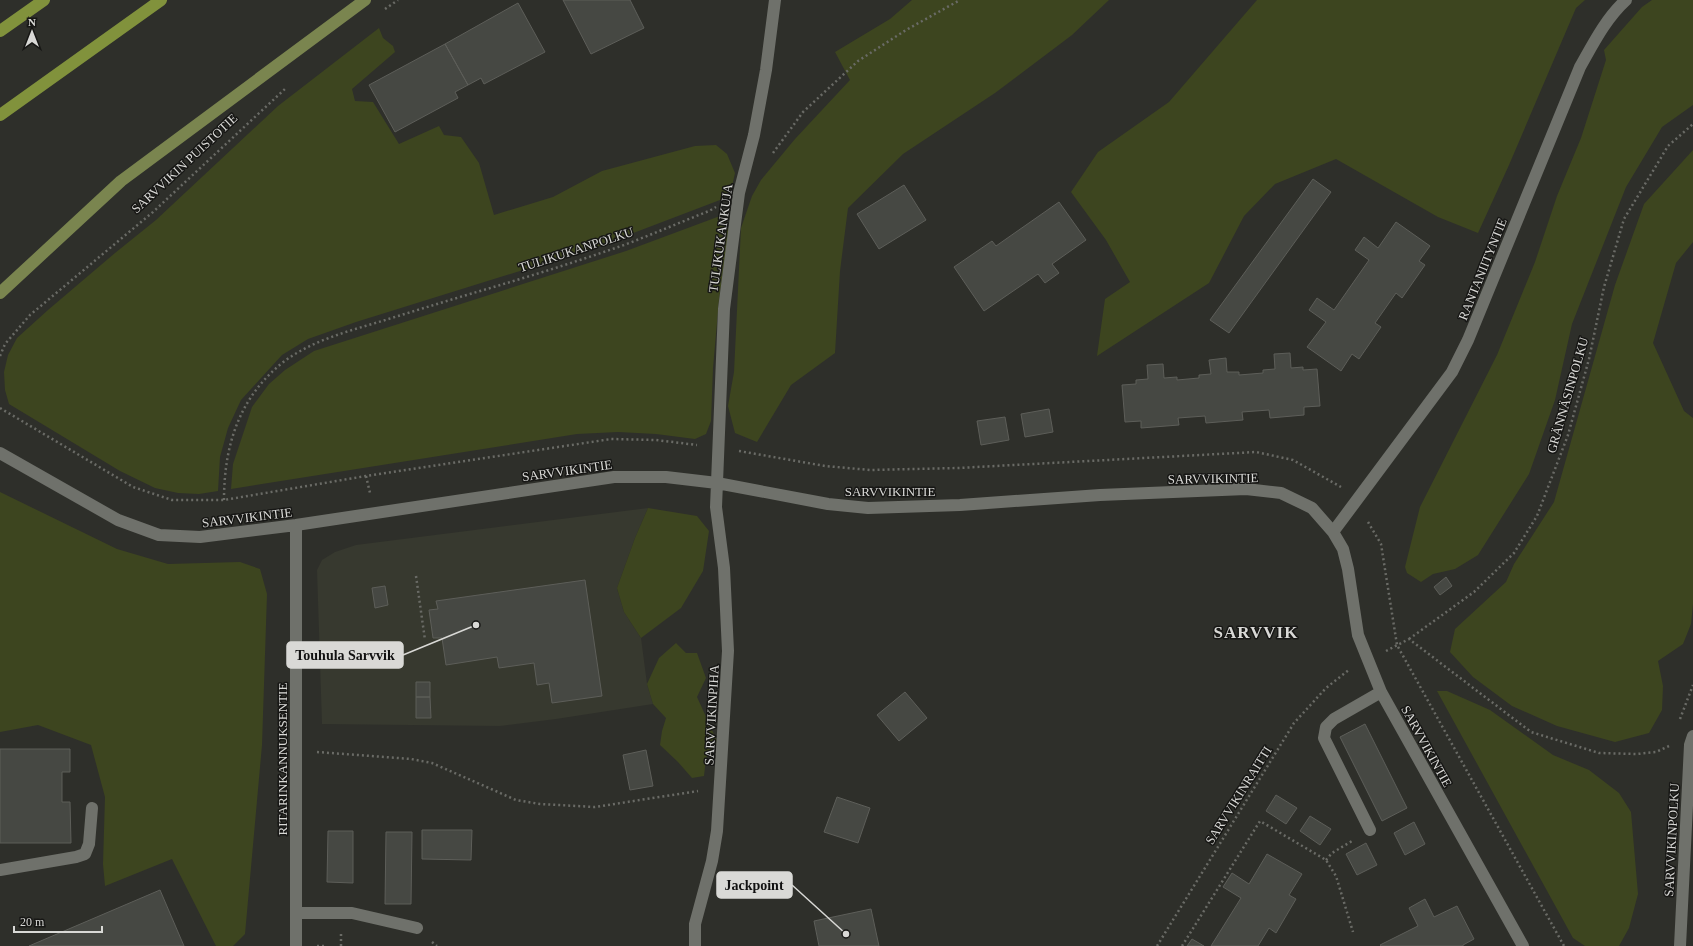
<svg xmlns="http://www.w3.org/2000/svg" width="1693" height="946" viewBox="0 0 1693 946" font-family="Georgia,serif">
  <style>
    .built { fill: #37392f }
    .green { fill: #3d451f }
    .building { fill: #464843; stroke: #5d5e59 }
    .lines { fill: none; stroke-linecap: round; stroke-linejoin: round }
    .path { stroke: #6a6b66; stroke-width: 2.5; stroke-dasharray: 2 3; stroke-linecap: butt }
    .minor { stroke: #6f716b; stroke-width: 12 }
    .major { stroke: #7a854f; stroke-width: 12 }
    .highway { stroke: #81923c; stroke-width: 12 }
    .labels { text-anchor: middle; stroke-width: 3; stroke-linejoin: round; paint-order: stroke }
    .street-label { font-size: 13px; fill: #d9d9d6; stroke: #171715 }
    .district-label { font-size: 17px; font-weight: bold; letter-spacing: 1px; fill: #d9d9d6; stroke: #171715 }
    .leader { fill: none; stroke: #d9d9d6; stroke-width: 1.5 }
    .callout-dot { fill: #d9d9d6; stroke: #171715; stroke-width: 1.5 }
    .callout { fill: #d9d9d6; stroke: #d9d9d6; stroke-width: 1.5 }
    .callout-label { font-size: 14px; text-anchor: middle; font-weight: bold; fill: #111 }
  </style>
  <rect width="100%" height="100%" fill="#2e2f2a"/>
  <path class="built" d="M 648,508 L 635,538 L 617,588 L 624,612 L 641,638 L 647,684 L 653,704 L 556,719 L 500,726 L 322,724 L 317,570 L 322,560 L 335,552 L 356,545 Z"/>
  <path class="green" d="M 912,0 L 1109,0 L 1072,35 L 995,93 L 903,154 L 848,208 L 840,271 L 835,353 L 791,385 L 757,442 L 735,433 L 728,406 L 734,372 L 741,228 L 752,196 L 761,180 L 795,139 L 850,80 L 835,52 L 890,19 Z
    M 1257,0 L 1585,0 L 1576,8 L 1509,165 L 1478,233 L 1438,217 L 1336,159 L 1275,184 L 1244,216 L 1209,283 L 1097,356 L 1105,299 L 1130,282 L 1106,240 L 1071,192 L 1098,152 L 1169,102 Z
    M 1652,0 L 1693,0 L 1693,105 L 1662,127 L 1626,187 L 1572,324 L 1555,400 L 1529,474 L 1478,555 L 1455,569 L 1433,574 L 1421,582 L 1407,573 L 1405,567 L 1420,507 L 1497,355 L 1535,262 L 1557,196 L 1581,138 L 1606,60 L 1604,50 L 1642,7 Z
    M 379,28 L 383,38 L 393,46 L 395,52 L 352,89 L 355,101 L 373,102 L 399,144 L 439,126 L 444,135 L 461,137 L 479,163 L 494,215 L 553,197 L 602,171 L 695,146 L 716,145 L 727,154 L 735,173 L 731,191 L 720,200 L 594,248 L 356,322 L 308,339 L 282,355 L 241,400 L 228,428 L 220,457 L 218,491 L 199,494 L 178,493 L 155,488 L 120,471 L 9,404 L 5,390 L 4,372 L 8,355 L 17,338 L 48,310 L 115,253 L 156,220 L 278,106 Z
    M 1693,150 L 1693,242 L 1676,263 L 1653,343 L 1684,411 L 1693,418 L 1693,604 L 1691,624 L 1683,644 L 1658,661 L 1663,686 L 1662,710 L 1649,733 L 1615,742 L 1557,726 L 1512,706 L 1473,677 L 1450,652 L 1455,629 L 1506,582 L 1514,564 L 1554,502 L 1615,285 L 1644,204 Z
    M 720,216 L 727,222 L 729,233 L 719,299 L 713,368 L 711,421 L 706,434 L 695,439 L 656,434 L 618,432 L 577,434 L 231,489 L 233,464 L 252,407 L 269,384 L 285,370 L 314,351 L 626,251 Z
    M 0,492 L 117,549 L 168,564 L 240,562 L 260,569 L 267,594 L 262,745 L 245,934 L 233,946 L 216,946 L 172,859 L 105,886 L 103,864 L 105,797 L 91,745 L 38,725 L 0,732 Z
    M 648,508 L 697,516 L 709,531 L 703,571 L 681,608 L 641,638 L 624,612 L 617,588 L 635,538 Z
    M 676,643 L 686,653 L 697,653 L 706,678 L 697,697 L 717,741 L 706,758 L 704,776 L 692,778 L 678,762 L 660,745 L 662,731 L 666,718 L 653,704 L 647,684 L 659,658 Z
    M 1437,691 L 1447,691 L 1490,710 L 1553,755 L 1589,770 L 1619,793 L 1631,812 L 1638,894 L 1629,928 L 1619,946 L 1585,946 L 1573,938 Z"/>
  <path class="building" d="M 563,0 L 630,0 L 644,28 L 591,54 Z
    M 518,3 L 545,52 L 484,84 L 481,78 L 468,85 L 445,44 Z
    M 445,44 L 468,85 L 455,92 L 458,98 L 395,132 L 369,85 Z
    M 1313,179 L 1331,192 L 1229,333 L 1210,320 Z
    M 904,185 L 926,220 L 879,249 L 857,214 Z
    M 1059,202 L 1086,240 L 1052,264 L 1059,273 L 1045,283 L 1038,274 L 984,311 L 954,267 L 992,241 L 996,246 Z
    M 1396,222 L 1430,246 L 1419,261 L 1425,265 L 1402,298 L 1396,293 L 1375,323 L 1381,327 L 1359,359 L 1352,354 L 1341,371 L 1307,347 L 1326,322 L 1309,310 L 1317,298 L 1334,310 L 1369,260 L 1355,250 L 1364,237 L 1378,248 Z
    M 1290,353 L 1291,368 L 1303,367 L 1303,370 L 1317,369 L 1320,406 L 1304,407 L 1304,415 L 1270,418 L 1269,410 L 1242,412 L 1243,420 L 1206,423 L 1205,416 L 1178,418 L 1179,425 L 1141,428 L 1141,421 L 1125,422 L 1122,385 L 1136,384 L 1136,380 L 1148,379 L 1147,365 L 1163,364 L 1164,378 L 1177,377 L 1177,380 L 1199,378 L 1199,375 L 1211,374 L 1209,360 L 1226,358 L 1227,372 L 1239,372 L 1239,375 L 1263,373 L 1263,370 L 1275,369 L 1274,354 Z
    M 1049,409 L 1053,432 L 1025,437 L 1021,414 Z
    M 1005,417 L 1009,440 L 981,445 L 977,421 Z
    M 1446,577 L 1452,586 L 1440,595 L 1434,587 Z
    M 585,580 L 602,696 L 552,703 L 549,683 L 537,685 L 534,663 L 499,668 L 497,657 L 446,665 L 442,638 L 433,638 L 429,610 L 438,609 L 436,601 Z
    M 385,586 L 388,605 L 375,608 L 372,588 Z
    M 416,682 L 430,682 L 430,697 L 416,697 Z
    M 905,692 L 927,718 L 899,741 L 877,715 Z
    M 416,697 L 430,697 L 431,718 L 416,718 Z
    M 1365,724 L 1407,808 L 1382,821 L 1340,737 Z
    M 0,749 L 70,749 L 70,772 L 62,772 L 62,802 L 70,802 L 71,843 L 0,843 Z
    M 646,750 L 653,786 L 630,790 L 623,755 Z
    M 1276,795 L 1297,808 L 1286,824 L 1266,811 Z
    M 837,797 L 870,808 L 858,843 L 824,832 Z
    M 1310,816 L 1331,829 L 1320,845 L 1300,831 Z
    M 1414,822 L 1425,844 L 1405,855 L 1394,833 Z
    M 422,830 L 472,830 L 471,860 L 422,859 Z
    M 328,831 L 353,831 L 353,883 L 327,882 Z
    M 386,832 L 412,832 L 411,904 L 385,904 Z
    M 1366,843 L 1377,865 L 1357,875 L 1346,854 Z
    M 1267,854 L 1302,874 L 1289,895 L 1296,899 L 1276,933 L 1269,928 L 1258,946 L 1211,946 L 1241,898 L 1223,887 L 1232,873 L 1249,884 Z
    M 160,890 L 184,946 L 29,946 Z
    M 1425,899 L 1434,917 L 1457,906 L 1474,939 L 1463,945 L 1463,946 L 1381,946 L 1380,945 L 1418,926 L 1409,908 Z
    M 871,909 L 879,946 L 819,946 L 814,921 Z
    M 1192,939 L 1204,946 L 1187,946 Z"/>
  <g class="lines">
    <path class="path" d="M 385,9 L 398,0
      M 773,153 L 803,112 L 858,61 L 906,30 L 960,0
      M 0,356 L 5,344 L 30,315 L 153,212 L 286,88
      M 0,408 L 133,487 L 172,500 L 224,500 L 366,476 L 611,439 L 656,440 L 697,445
      M 739,451 L 825,466 L 870,470 L 958,468 L 1256,452 L 1293,460 L 1341,487
      M 366,476 L 370,493
      M 224,500 C 224,444 240,395 286,360 C 314,340 349,331 382,321 C 411,312 440,303 470,294 C 521,279 573,263 624,245 C 653,234 681,222 709,211 L 716,207
      M 1368,522 L 1381,544 L 1397,645 L 1564,946
      M 416,576 L 425,640
      M 1409,639 L 1474,592 L 1514,553 L 1537,516 L 1568,435 L 1589,359 L 1604,287 L 1624,219 L 1668,146 L 1693,124
      M 1386,651 L 1409,639 L 1531,732 L 1599,753 L 1637,754 L 1656,752 L 1669,746
      M 1680,719 L 1693,685
      M 317,752 L 411,759 L 432,763 L 516,800 L 540,804 L 595,807 L 698,791
      M 1326,860 L 1332,853 L 1352,841
      M 432,942 L 437,946
      M 317,946 L 324,946
      M 341,946 L 341,934
      M 1157,946 L 1294,723 L 1326,688 L 1350,669
      M 1182,946 L 1260,821 L 1326,860 L 1336,876 L 1353,932"/>
    <path class="minor" d="M 0,453 L 118,520 L 159,535 L 200,537 L 296,525 L 614,477 L 666,477 L 717,483 L 828,504 L 868,508 L 960,505 L 1100,495 L 1246,489 L 1281,493 L 1312,508 L 1333,532 L 1343,549 L 1348,569 L 1358,635 L 1381,692 L 1523,946
      M 1333,532 L 1452,372 L 1468,340 L 1580,67 C 1593,44 1606,18 1626,0
      M 1370,830 L 1324,738 L 1326,727 L 1334,719 L 1381,692
      M 0,870 L 76,857 L 85,854 L 89,844 L 92,808
      M 296,913 L 352,913 L 417,928
      M 296,946 L 296,525
      M 695,946 L 695,924 L 712,861 L 717,831 L 728,651 L 724,568 L 716,507 L 724,309 L 739,193 L 754,135 L 766,70 L 775,0
      M 1680,946 L 1690,745 L 1693,736"/>
    <path class="major" d="M 0,293 L 121,181 L 365,0"/>
    <path class="highway" d="M 0,31 L 44,0
      M 0,115 L 161,0"/>
  </g>
  <g class="labels">
    <g class="street-label">
      <text transform="translate(184 163) rotate(-43)" y="5">SARVVIKIN PUISTOTIE</text>
      <text transform="translate(720 238) rotate(-82)" y="5">TULIKUKANKUJA</text>
      <text transform="translate(576 249) rotate(-18)" y="5">TULIKUKANPOLKU</text>
      <text transform="translate(1482 269) rotate(-68)" y="5">RANTANIITYNTIE</text>
      <text transform="translate(1567 395) rotate(-74)" y="5">GRÄNNÄSINPOLKU</text>
      <text transform="translate(567 470) rotate(-8)" y="5">SARVVIKINTIE</text>
      <text transform="translate(1213 478) rotate(-1)" y="5">SARVVIKINTIE</text>
      <text x="890" y="496">SARVVIKINTIE</text>
      <text transform="translate(247 517) rotate(-7)" y="5">SARVVIKINTIE</text>
      <text transform="translate(711 715) rotate(-87)" y="5">SARVVIKINPIHA</text>
      <text transform="translate(1427 746) rotate(61)" y="5">SARVVIKINTIE</text>
      <text transform="translate(282 759) rotate(-90)" y="5">RITARINKANNUKSENTIE</text>
      <text transform="translate(1238 795) rotate(-58)" y="5">SARVVIKINRAITTI</text>
      <text transform="translate(1671 840) rotate(-87)" y="5">SARVVIKINPOLKU</text>
    </g>
    <g class="district-label">
      <text x="1256" y="638">SARVVIK</text>
    </g>
  </g>
  <path class="leader" d="M476 625L403 655M846 934L792 885"/>
  <g class="callout-dot">
    <circle cx="476" cy="625" r="4"/>
    <circle cx="846" cy="934" r="4"/>
  </g>
  <g class="callout">
    <rect x="287" y="642" width="116" height="26" rx="4"/>
    <rect x="717" y="872" width="75" height="26" rx="4"/>
  </g>
  <g class="callout-label">
    <text x="345" y="660">Touhula Sarvvik</text>
    <text x="754" y="890">Jackpoint</text>
  </g>
  <g transform="translate(32 32)" stroke="#171715" stroke-width="3" paint-order="stroke">
  <path d="M0-3L7 15L0 10L-7 15Z" fill="#d9d9d6"/>
  <text y="-6" font-size="11" font-weight="bold" text-anchor="middle" fill="#d9d9d6">N</text>
  </g>
  <path d="M14 926v6h88v-6" fill="none" stroke="#d9d9d6" stroke-width="2"/>
  <text x="20" y="926" font-size="12" fill="#d9d9d6" stroke="#171715" stroke-width="3" paint-order="stroke">20 m</text>
</svg>
